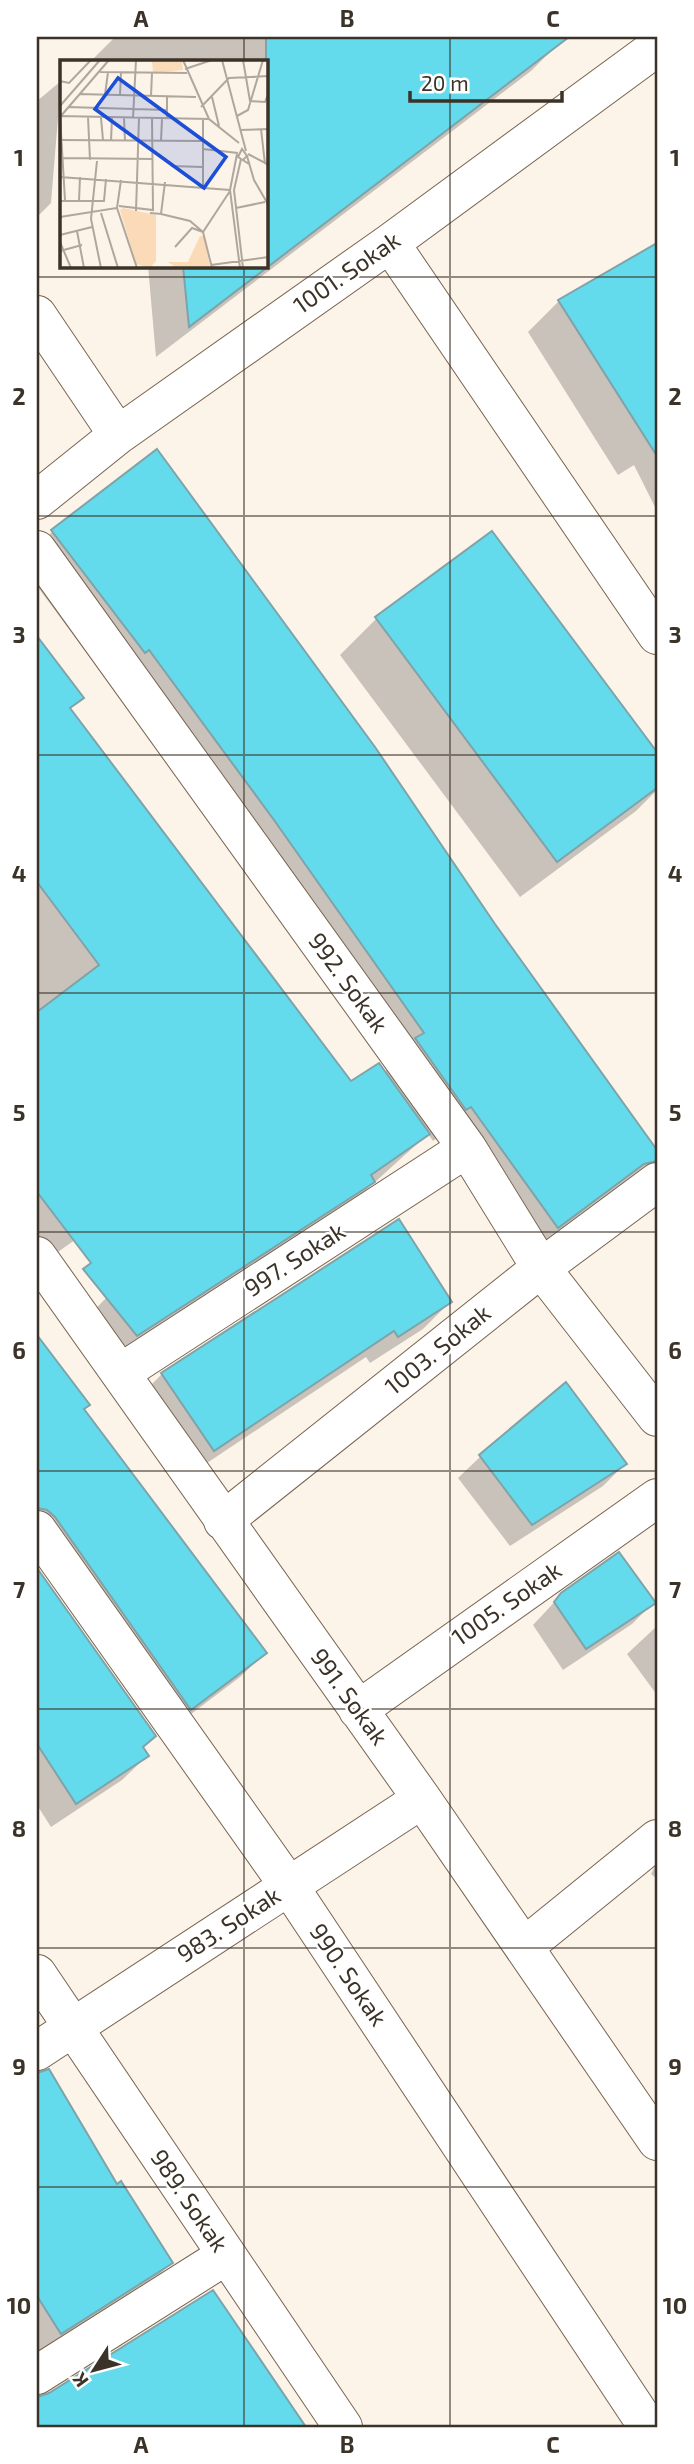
<svg xmlns="http://www.w3.org/2000/svg" width="694" height="2464" viewBox="0 0 694 2464" font-family="'Exo 2',sans-serif">
  <style>
    .shadow { fill: #0003 }
    .building { fill: #64dbec; stroke: #7ea3a9; stroke-width: 2 }
    .lines { fill: none; stroke-linecap: round; stroke-linejoin: round }
    .street-casing { stroke: #79644f; stroke-width: 40 }
    .street { stroke: #fff; stroke-width: 38 }
    .grid { fill: none; stroke: #3b3228; stroke-width: 2; stroke-opacity: 0.55 }
    .labels { text-anchor: middle; stroke-width: 5; stroke-linejoin: round; paint-order: stroke }
    .street-label { font-size: 24px; fill: #3b3228; stroke: #fff }
    .inset-road { fill: none; stroke: #afa69c; stroke-width: 2 }
    .view { fill: #1d4ed8; fill-opacity: 0.15; stroke: #1d4ed8; stroke-width: 3.5 }
    .inset-edge { fill: none; stroke: #3b3228; stroke-width: 3.5 }
    .neatline { fill: none; stroke: #3b3228; stroke-width: 2.5 }
    .grid-label { font-size: 23px; text-anchor: middle; font-weight: bold; fill: #3b3228 }
  </style>
  <rect width="100%" height="100%" fill="#fcf3e9"/>
  <path class="shadow" d="M 115,37 L 563,37 L 564,38 L 531,71 L 156,357 L 148,266 L 266,266 L 266,61 L 91,61 Z
    M 61,81 L 51,203 L 37,217 L 37,101 Z
    M 657,245 L 657,511 L 634,465 L 618,475 L 528,332 L 559,301 Z
    M 53,531 L 494,925 L 657,1153 L 657,1160 L 628,1190 L 524,1260 L 437,1138 L 433,1141 L 428,1134 L 343,1211 L 107,1364 L 80,1325 L 109,1295 L 79,1237 L 41,1264 L 37,1259 L 37,639 L 82,697 L 69,710 L 350,1083 L 384,1073 L 391,1065 L 37,586 L 37,547 Z
    M 492,533 L 657,755 L 657,790 L 636,811 L 520,897 L 340,655 L 376,619 Z
    M 450,1302 L 423,1329 L 370,1363 L 366,1357 L 186,1477 L 135,1401 L 162,1374 Z
    M 43,1346 L 82,1410 L 265,1653 L 240,1677 L 166,1733 L 37,1550 L 37,1350 Z
    M 481,1456 L 625,1464 L 603,1486 L 510,1546 L 458,1478 Z
    M 37,1571 L 154,1736 L 142,1748 L 147,1756 L 122,1780 L 51,1827 L 37,1805 Z
    M 562,1594 L 654,1602 L 632,1624 L 563,1670 L 533,1625 Z
    M 657,1626 L 657,1695 L 627,1654 Z
    M 657,1862 L 657,1879 L 651,1874 Z
    M 37,2074 L 171,2263 L 145,2289 L 37,2357 Z
    M 212,2292 L 304,2427 L 37,2427 L 37,2398 L 49,2395 Z"/>
  <path class="building" d="M 266,37 L 569,37 L 189,327 L 183,266 L 266,266 Z
    M 657,243 L 657,456 L 558,300 Z
    M 157,449 L 375,747 L 495,924 L 657,1150 L 657,1161 L 644,1164 L 558,1228 L 471,1107 L 466,1110 L 415,1038 L 424,1033 L 274,820 L 149,650 L 145,653 L 51,530 Z
    M 492,531 L 657,752 L 657,788 L 557,862 L 375,617 Z
    M 37,636 L 84,698 L 70,708 L 351,1081 L 379,1063 L 430,1134 L 371,1175 L 375,1182 L 137,1336 L 83,1269 L 91,1263 L 37,1192 L 37,1012 L 99,965 L 37,882 Z
    M 399,1219 L 452,1302 L 398,1337 L 394,1331 L 214,1451 L 161,1373 Z
    M 37,1335 L 90,1405 L 84,1409 L 267,1653 L 191,1710 L 55,1517 L 47,1510 L 37,1508 Z
    M 566,1382 L 627,1464 L 532,1525 L 479,1455 Z
    M 619,1552 L 656,1603 L 586,1649 L 554,1602 L 561,1593 Z
    M 37,1568 L 156,1736 L 143,1747 L 149,1756 L 76,1804 L 37,1744 Z
    M 49,2069 L 117,2184 L 121,2181 L 173,2263 L 61,2334 L 37,2296 L 37,2073 Z
    M 213,2290 L 306,2427 L 37,2427 L 37,2397 L 49,2393 Z"/>
  <g class="lines">
    <g class="street-casing">
      <path id="street" d="M 390,243 L 657,635
        M 37,315 L 118,435
        M 37,500 L 118,435 L 390,243 L 657,47
        M 37,550 L 467,1148 L 541,1268 L 657,1417
        M 37,1256 L 422,1799 L 657,2141
        M 122,1372 L 467,1148
        M 223,1521 L 541,1268 L 657,1182
        M 37,1530 L 289,1886 L 648,2427
        M 358,1710 L 657,1498
        M 524,1947 L 657,1839
        M 37,1974 L 343,2427
        M 37,2051 L 422,1799
        M 37,2375 L 225,2256"/>
    </g>
    <use href="#street" class="street"/>
  </g>
  <path class="grid" d="M 244,37 L 244,61M 450,37 L 450,2427M 244,266 L 244,2427M 37,277 L 657,277M 37,516 L 657,516M 37,755 L 657,755M 37,993 L 657,993M 37,1232 L 657,1232M 37,1471 L 657,1471M 37,1709 L 657,1709M 37,1948 L 657,1948M 37,2187 L 657,2187"/>
  <g class="labels">
    <g class="street-label">
      <text transform="translate(347 273) rotate(-35)" y="8">1001. Sokak</text>
      <text transform="translate(348 983) rotate(54)" y="8">992. Sokak</text>
      <text transform="translate(295 1260) rotate(-33)" y="8">997. Sokak</text>
      <text transform="translate(438 1350) rotate(-39)" y="8">1003. Sokak</text>
      <text transform="translate(507 1604) rotate(-35)" y="8">1005. Sokak</text>
      <text transform="translate(349 1697) rotate(54)" y="8">991. Sokak</text>
      <text transform="translate(229 1925) rotate(-33)" y="8">983. Sokak</text>
      <text transform="translate(348 1975) rotate(56)" y="8">990. Sokak</text>
      <text transform="translate(189 2201) rotate(56)" y="8">989. Sokak</text>
    </g>
  </g>
  <g transform="translate(60 60)">
    <rect width="208" height="208" fill="#fcf3e9"/>
    <path d="M 92,0 L 122,0 L 123,10 L 93,13 ZM 63,148 L 96,155 L 96,201 L 90,208 L 76,204 L 60,150 ZM 140,176 L 144,176 L 150,208 L 117,208 L 108,202 L 128,202 Z" fill="#fbdab7"/>
    <path class="inset-road" d="M 123,0 L 149,59 L 179,83M 162,0 L 186,91M 183,0 L 190,41 L 205,42 L 209,32M 125,9 L 152,0M 40,12 L 127,13M 0,21 L 9,23 L 31,0M 19,34 L 136,37M 45,35 L 48,12M 60,35 L 61,12M 91,36 L 92,13M 152,37 L 159,66M 0,46 L 40,0M 8,47 L 107,50M 141,47 L 169,18 L 209,16M 177,56 L 188,50 L 203,0M 0,57 L 49,0M 28,57 L 30,100M 41,58 L 43,80M 64,58 L 65,81M 73,58 L 76,0M 107,59 L 107,36M 143,59 L 143,127M 201,69 L 205,104M 180,70 L 209,69M 0,80 L 143,81M 51,81 L 52,58M 101,81 L 102,59M 143,89 L 178,93M 177,94 L 170,130 L 180,208M 188,94 L 209,105M 187,96 L 194,120 L 209,146M 2,98 L 93,99M 181,99 L 174,130 L 183,208M 183,100 L 187,96 L 182,89 L 178,97 L 189,104M 37,101 L 31,159 L 41,208M 111,106 L 143,107M 0,117 L 170,130M 5,140 L 0,56 L 149,59M 0,141 L 44,141 L 46,119M 19,141 L 20,117M 59,146 L 93,150 L 92,58M 57,148 L 77,208M 176,148 L 205,142M 76,151 L 79,58M 41,153 L 58,208M 90,153 L 101,154 L 105,122M 101,154 L 130,161 L 143,172 L 152,208M 0,157 L 57,148 L 61,120M 17,171 L 24,208M 0,175 L 32,167M 0,182 L 11,208M 115,187 L 132,168 L 143,172 L 170,131M 0,191 L 22,185M 151,205 L 209,197"/>
    <path class="view" d="M 58,18 L 166,97 L 144,128 L 35,49 Z"/>
    <rect width="208" height="208" class="inset-edge"/>
  </g>
  <rect width="694" height="2464" fill="none" stroke="#ffffff" stroke-width="77"/>
  <g transform="translate(94 2370) rotate(234)" stroke="#ffffff" stroke-width="5" paint-order="stroke">
  <path d="M0-5L12 26L0 18L-12 26Z" fill="#3b3228"/>
  <text y="-10" font-size="19" font-weight="bold" text-anchor="middle" fill="#3b3228">K</text>
  </g>
  <path d="M410 91v10h152v-10" fill="none" stroke="#3b3228" stroke-width="3.5"/>
  <text x="421" y="91" font-size="21" fill="#3b3228" stroke="#ffffff" stroke-width="5" paint-order="stroke">20 m</text>
  <rect x="38" y="38" width="618" height="2388" class="neatline"/>
  <g class="grid-label">
    <text x="141" y="27">A</text>
    <text x="347" y="27">B</text>
    <text x="553" y="27">C</text>
    <text x="19" y="166">1</text>
    <text x="675" y="166">1</text>
    <text x="19" y="405">2</text>
    <text x="675" y="405">2</text>
    <text x="19" y="643">3</text>
    <text x="675" y="643">3</text>
    <text x="19" y="882">4</text>
    <text x="675" y="882">4</text>
    <text x="19" y="1121">5</text>
    <text x="675" y="1121">5</text>
    <text x="19" y="1359">6</text>
    <text x="675" y="1359">6</text>
    <text x="19" y="1598">7</text>
    <text x="675" y="1598">7</text>
    <text x="19" y="1837">8</text>
    <text x="675" y="1837">8</text>
    <text x="19" y="2075">9</text>
    <text x="675" y="2075">9</text>
    <text x="19" y="2314">10</text>
    <text x="675" y="2314">10</text>
    <text x="141" y="2453">A</text>
    <text x="347" y="2453">B</text>
    <text x="553" y="2453">C</text>
  </g>
</svg>
